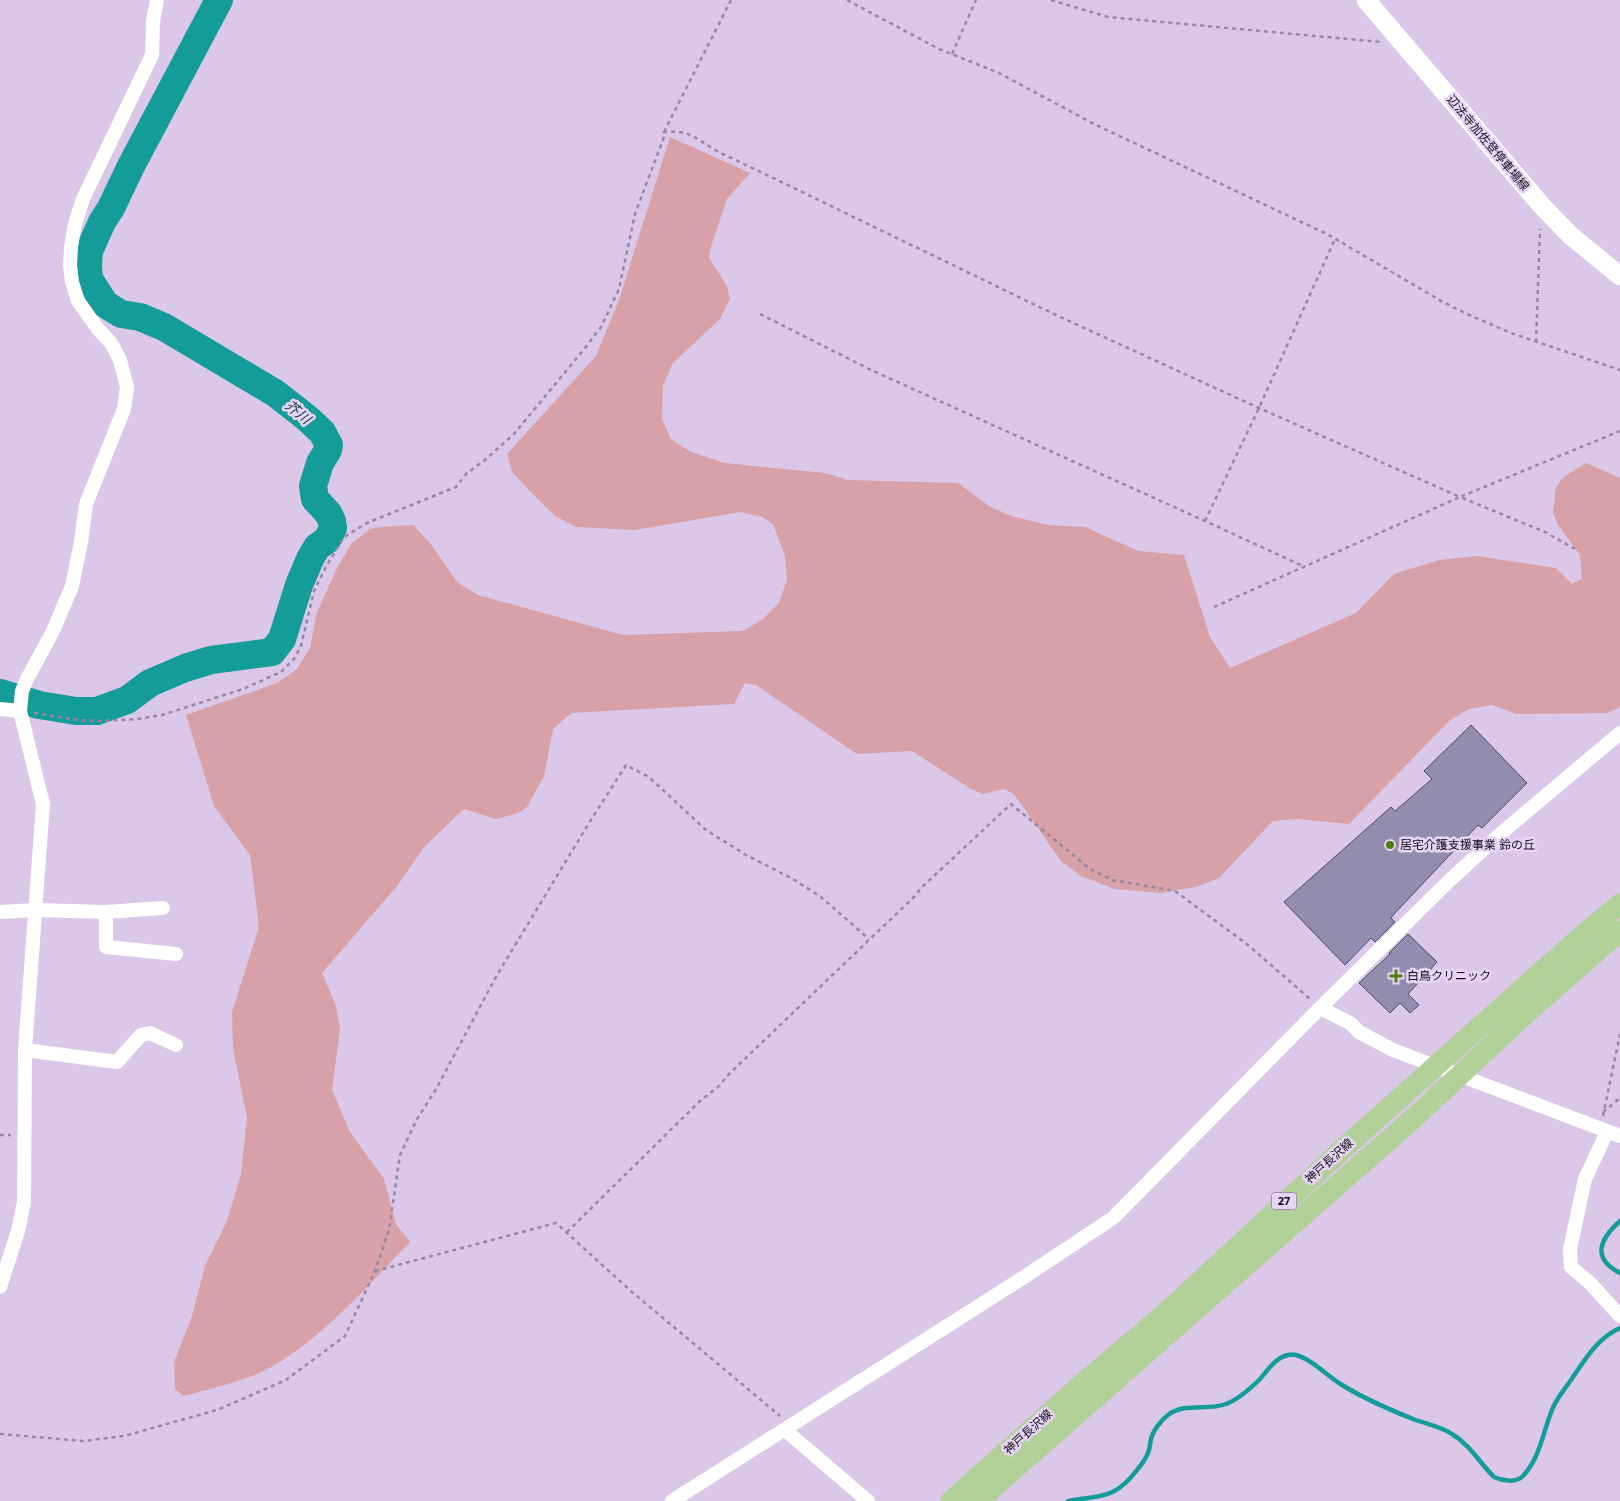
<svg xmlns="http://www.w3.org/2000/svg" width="1620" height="1501" viewBox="0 0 1620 1501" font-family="'Noto Sans','Noto Sans JP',sans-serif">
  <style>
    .green { fill: #d8a1a7 }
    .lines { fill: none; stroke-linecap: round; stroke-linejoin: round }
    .stream { stroke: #139c99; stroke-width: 4.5 }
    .river { stroke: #139c99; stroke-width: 28 }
    .building { fill: #928cae; stroke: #4d4866 }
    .path { stroke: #9787a0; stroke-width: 2.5; stroke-dasharray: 4 4; stroke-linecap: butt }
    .minor { stroke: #fff; stroke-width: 14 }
    .secondary { stroke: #fff; stroke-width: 19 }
    .primary { stroke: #b2d198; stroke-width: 21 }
    .poi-dot { fill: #4d8012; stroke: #e8d4f5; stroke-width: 2 }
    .labels { text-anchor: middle; stroke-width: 5; stroke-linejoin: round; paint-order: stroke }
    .shield { fill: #e8d4f5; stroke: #524759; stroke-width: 1 }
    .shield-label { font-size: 11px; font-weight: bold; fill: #120b16 }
    .street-label { font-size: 12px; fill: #120b16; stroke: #e8d4f5 }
    .poi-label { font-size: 12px; fill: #120b16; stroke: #e8d4f5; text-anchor: start }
    .water-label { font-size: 14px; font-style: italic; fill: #0b4240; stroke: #e8d4f5 }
  </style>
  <rect width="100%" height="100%" fill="#dbc7e8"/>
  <path class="green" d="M 670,137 L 750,173 L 727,199 L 711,246 L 709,258 L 727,286 L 730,299 L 720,319 L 673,363 L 663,385 L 662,419 L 671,439 L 691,452 L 725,463 L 825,473 L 848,480 L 958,483 L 989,506 L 1011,516 L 1048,525 L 1085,527 L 1138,551 L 1184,555 L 1210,637 L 1230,668 L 1356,613 L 1394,574 L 1439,560 L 1477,556 L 1556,568 L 1572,584 L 1582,579 L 1580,555 L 1558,525 L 1553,513 L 1556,488 L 1562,478 L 1586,463 L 1620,478 L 1620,707 L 1608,713 L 1516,714 L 1492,705 L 1469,709 L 1449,721 L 1349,824 L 1297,819 L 1273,821 L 1219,878 L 1196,887 L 1161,893 L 1115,889 L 1081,876 L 1061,861 L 1014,794 L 1004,789 L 983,794 L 971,789 L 912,751 L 857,754 L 756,685 L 745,683 L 734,704 L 571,713 L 553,729 L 544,776 L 527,807 L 518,813 L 496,819 L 464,809 L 425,846 L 397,886 L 322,973 L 336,1006 L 340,1029 L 332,1090 L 350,1132 L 384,1179 L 396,1224 L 410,1242 C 370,1284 325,1335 275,1365 C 249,1380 213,1388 184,1396 L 175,1389 L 174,1362 L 192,1316 L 205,1266 L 227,1221 L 241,1174 L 247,1117 L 233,1049 L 232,1012 L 258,930 L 258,918 L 250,855 L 214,806 L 186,715 L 277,683 L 297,669 L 310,648 L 317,612 L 338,566 L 352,543 L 370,529 L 381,527 L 413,525 L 430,543 L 458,583 L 478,595 L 623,635 L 742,631 L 762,620 L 779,603 L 787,580 L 785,556 L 773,524 L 762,517 L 741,512 L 635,530 L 576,527 L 555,516 L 528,489 L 512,472 L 507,454 L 596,356 L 619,300 Z"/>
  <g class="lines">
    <path class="stream" d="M 1620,1221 C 1600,1239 1591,1258 1620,1273
      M 1068,1501 C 1102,1495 1115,1499 1137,1470 C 1142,1464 1147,1458 1149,1450 C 1150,1447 1150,1443 1151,1439 C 1153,1431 1161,1420 1168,1415 C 1185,1402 1208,1411 1226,1404 C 1239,1399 1250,1389 1260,1379 C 1268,1370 1275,1358 1288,1355 C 1303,1351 1325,1374 1339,1383 C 1362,1398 1388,1409 1413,1419 C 1426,1424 1440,1426 1452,1434 C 1469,1444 1480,1463 1494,1477 C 1503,1481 1516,1483 1523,1476 C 1540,1458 1543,1432 1552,1410 C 1556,1399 1564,1390 1571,1380 C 1584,1361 1597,1338 1620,1328"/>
    <path class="river" d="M 0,693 L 39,705 L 76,711 L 97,711 L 127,700 L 150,683 L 185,668 L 211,660 L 272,652 L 282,639 L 299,585 L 310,559 L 317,547 L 327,540 L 333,528 L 332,521 L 328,513 L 315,499 L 313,486 L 320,463 L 328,450 L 329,445 L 322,432 L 307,418 L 275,393 L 164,327 L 140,317 L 121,314 L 105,304 L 89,279 L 88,267 L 89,251 L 102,222 L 111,208 L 131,166 L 219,0"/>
  </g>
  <path class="building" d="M 1471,725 L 1527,783 L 1482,828 L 1478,825 L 1395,913 L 1391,918 L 1395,922 L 1375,942 L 1371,938 L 1345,965 L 1284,902 L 1391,807 L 1395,811 L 1432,779 L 1424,771 Z
    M 1408,934 L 1437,962 L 1408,994 L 1419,1005 L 1410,1013 L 1400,1003 L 1390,1013 L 1359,983 L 1390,954 L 1389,953 Z"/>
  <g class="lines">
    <path class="path" d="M 847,0 L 939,49 L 999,73 L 1094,124 L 1327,234 L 1443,302 L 1467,314 L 1511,333 L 1620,370
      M 1051,0 L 1108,17 L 1381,42
      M 952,54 L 976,0
      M 664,132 L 731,0
      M 760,314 L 871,370 L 1205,521 L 1305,567
      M 1536,342 L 1540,229
      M 1205,521 L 1259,408 L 1335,239
      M 1214,607 L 1460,497 L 1545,532 L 1575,549
      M 34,713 L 78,720 L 101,721 L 138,719 L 162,715 L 243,689 L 281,672 L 294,659 L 301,646 L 314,591 L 327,565 L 344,537 L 367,523 L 456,487 L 466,474 L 485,460 L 514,434 L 585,348 L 601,327 L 619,289 L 635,214 L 664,137 L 664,132 C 689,130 692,136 712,148 C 720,153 729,157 738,161 L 1056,315 L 1259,408 L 1460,497 L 1620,431
      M 1603,1112 L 1620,1098
      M 1603,1116 L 1620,1034
      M 0,1135 L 11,1135
      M 567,1232 L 700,1101 L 719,1086 L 729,1074 L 915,896 L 921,888 L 1011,804 L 1090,869 L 1112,880 L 1175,891 L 1248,945 L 1310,999
      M 375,1271 L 556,1223 L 632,1292 L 780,1416
      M 0,1434 L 83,1441 L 124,1436 L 217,1410 L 286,1380 L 345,1336 L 375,1271 L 389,1230 L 400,1155 L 417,1119 L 435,1091 L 497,975 L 589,823 L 626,765 L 649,777 L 706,830 L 746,855 L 793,879 L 821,897 L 869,939"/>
    <path class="minor" d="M 0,709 L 20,711
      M 0,912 L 35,910 L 106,912 L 106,947 L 176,954
      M 106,912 L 163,908
      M 1320,1008 L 1350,1023 L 1359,1032 L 1393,1050 L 1620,1136
      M 25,1050 L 117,1062 L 141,1035 L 150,1033 L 176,1045
      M 1607,1132 L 1585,1179 L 1570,1249 L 1571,1267 L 1590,1283 L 1620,1316
      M 0,1287 L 18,1231 L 24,1202 L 25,1050 L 43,804 L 20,711 L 22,691 L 27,679 L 53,631 L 72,586 L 81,542 L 86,504 L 124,409 L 127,387 L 120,360 L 111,343 L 98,329 L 78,301 L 72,282 L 70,265 L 71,247 L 75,224 L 83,199 L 152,55 L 153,21 L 157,0
      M 785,1430 L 868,1501
      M 672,1501 L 1018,1281 L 1113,1218 L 1320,1008 L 1450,880 L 1499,835 L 1620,733"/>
    <path class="secondary" d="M 1366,0 L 1542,206 L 1570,235 L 1620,276"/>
    <path class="primary" d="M 951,1501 L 1082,1384 L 1169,1310 L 1345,1147 L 1577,940 L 1620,904
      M 978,1501 L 1415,1117 L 1521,1018 L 1620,931"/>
  </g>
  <g class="poi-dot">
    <circle cx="1390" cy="845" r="5"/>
    <path d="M1393.5 968.5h5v5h5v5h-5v5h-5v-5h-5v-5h5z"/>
  </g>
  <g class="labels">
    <rect class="shield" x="1271.5" y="1192.5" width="25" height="17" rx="4"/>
    <g class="shield-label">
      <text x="1284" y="1205">27</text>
    </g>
    <g class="street-label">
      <text transform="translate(1488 143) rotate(50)" y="4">辺法寺加佐登停車場線</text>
      <text transform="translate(1329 1161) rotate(-42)" y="4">神戸長沢線</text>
      <text transform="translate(1028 1432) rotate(-42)" y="4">神戸長沢線</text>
    </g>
    <g class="poi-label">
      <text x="1400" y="849">居宅介護支援事業 鈴の丘</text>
      <text x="1407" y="980">白鳥クリニック</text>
    </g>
    <g class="water-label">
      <text transform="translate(298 412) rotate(39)" y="5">芥川</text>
    </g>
  </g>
</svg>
